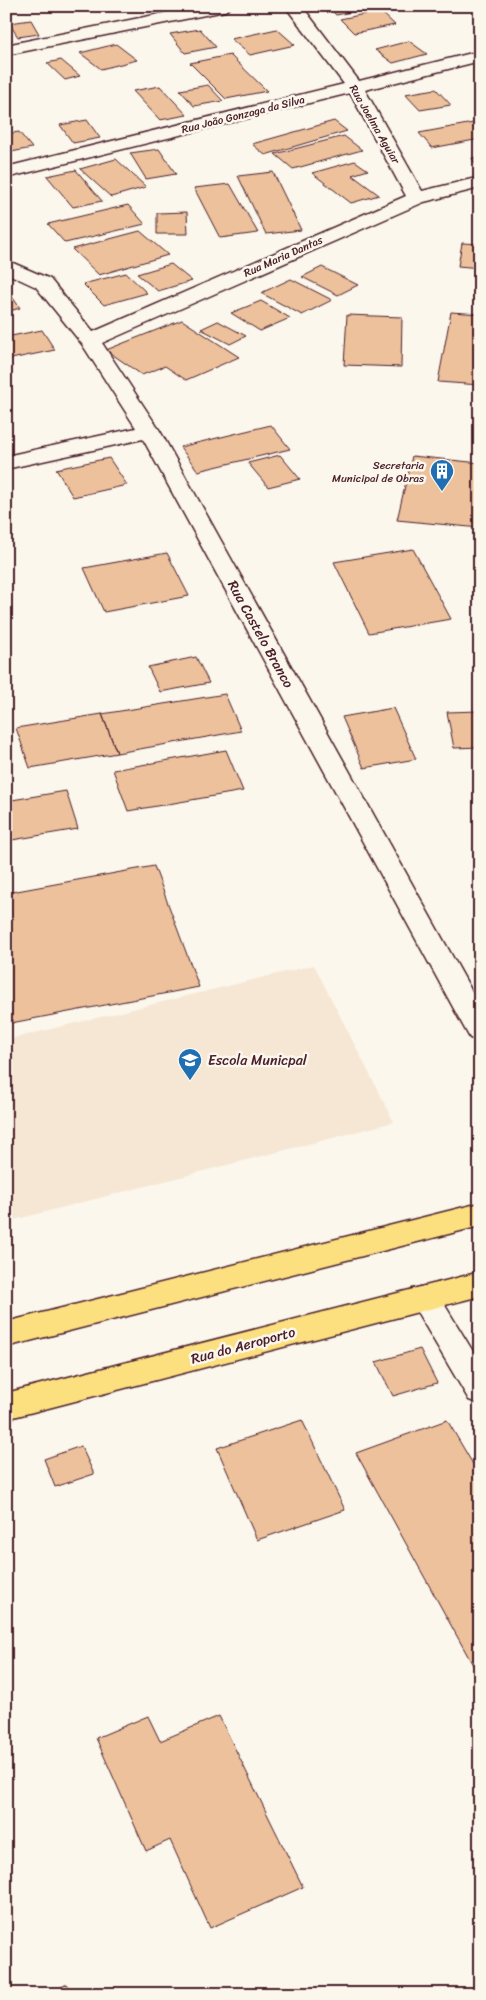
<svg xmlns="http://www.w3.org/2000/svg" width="486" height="2000" viewBox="0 0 486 2000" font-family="Sriracha,sans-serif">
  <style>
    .built { fill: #f6e7d4 }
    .building { fill: #ecc19c; stroke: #4a1f2b }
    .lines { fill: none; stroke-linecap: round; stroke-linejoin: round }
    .minor-casing { stroke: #4a1f2b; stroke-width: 3 }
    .major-casing { stroke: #4a1f2b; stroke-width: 3 }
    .minor { fill: #fbf7ec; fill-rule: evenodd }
    .major { fill: #fce080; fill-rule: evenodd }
    .labels { text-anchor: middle; stroke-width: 5; stroke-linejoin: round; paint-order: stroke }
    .far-street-label { font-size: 11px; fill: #4a1f2b; stroke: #fbf7ec }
    .far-poi-label { font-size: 11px; fill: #4a1f2b; stroke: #fbf7ec; text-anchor: end }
    .street-label { font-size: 14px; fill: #4a1f2b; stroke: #fbf7ec }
    .poi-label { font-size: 14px; fill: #4a1f2b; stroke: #fbf7ec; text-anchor: start }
  </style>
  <rect width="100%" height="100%" fill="#fbf7ec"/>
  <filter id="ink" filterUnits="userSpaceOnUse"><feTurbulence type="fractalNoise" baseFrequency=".02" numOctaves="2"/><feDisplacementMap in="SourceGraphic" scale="10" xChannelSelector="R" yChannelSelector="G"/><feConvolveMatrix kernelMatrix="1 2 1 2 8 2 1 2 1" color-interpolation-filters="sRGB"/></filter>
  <g filter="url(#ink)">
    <path class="built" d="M 314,965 L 394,1122 L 6,1222 L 6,1040 Z"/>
    <path class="building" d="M 146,6 L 177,6 L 177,7 L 153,12 Z
      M 327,6 L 377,6 L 378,7 L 336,15 Z
      M 380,11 L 395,25 L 354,33 L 340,19 Z
      M 31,20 L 39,34 L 18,37 L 9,23 Z
      M 200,29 L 216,47 L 185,53 L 170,34 Z
      M 277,29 L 295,45 L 250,55 L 231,39 Z
      M 409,41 L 427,54 L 393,63 L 375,50 Z
      M 116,44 L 137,60 L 101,69 L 80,53 Z
      M 230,55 L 267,91 L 226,99 L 190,63 Z
      M 61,60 L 80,76 L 65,80 L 47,63 Z
      M 208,85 L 223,101 L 194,106 L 180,90 Z
      M 160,86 L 187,115 L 160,120 L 133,91 Z
      M 436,89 L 451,105 L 420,110 L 405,94 Z
      M 87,120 L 100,138 L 73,143 L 60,125 Z
      M 334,121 L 347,131 L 265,155 L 252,144 Z
      M 473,123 L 480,130 L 480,139 L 432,148 L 419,133 Z
      M 19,132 L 32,148 L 6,153 L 6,134 Z
      M 344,136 L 362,150 L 293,169 L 275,154 Z
      M 159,149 L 176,174 L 146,179 L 130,153 Z
      M 480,157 L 480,171 L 479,171 L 472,158 Z
      M 116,159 L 146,187 L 111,197 L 80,169 Z
      M 355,161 L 368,170 L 352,175 L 379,195 L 351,203 L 312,173 Z
      M 76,170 L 102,201 L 73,207 L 47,176 Z
      M 273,172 L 301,230 L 266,234 L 238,176 Z
      M 230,184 L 258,233 L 220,238 L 194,188 Z
      M 128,205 L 145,224 L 65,243 L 48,224 Z
      M 187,212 L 188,234 L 157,234 L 157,213 Z
      M 140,231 L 168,255 L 99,275 L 72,249 Z
      M 462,243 L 480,244 L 480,268 L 458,266 Z
      M 171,264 L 192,281 L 158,291 L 137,274 Z
      M 322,267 L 358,285 L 338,295 L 302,277 Z
      M 126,273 L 147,293 L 104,305 L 83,284 Z
      M 291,279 L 332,300 L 302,315 L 261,293 Z
      M 6,288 L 20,308 L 6,312 Z
      M 261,301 L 290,318 L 260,331 L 231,313 Z
      M 451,312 L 480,314 L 480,385 L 438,382 Z
      M 347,315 L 402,317 L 401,367 L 344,365 Z
      M 182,320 L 239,357 L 186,380 L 165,366 L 142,375 L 106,350 Z
      M 218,321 L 246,336 L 230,344 L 201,329 Z
      M 42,330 L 55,350 L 6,360 L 6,337 Z
      M 271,425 L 290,449 L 198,471 L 180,447 Z
      M 280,455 L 300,479 L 268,487 L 248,463 Z
      M 412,456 L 480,463 L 480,528 L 397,520 Z
      M 109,458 L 127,485 L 73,497 L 56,469 Z
      M 413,549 L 451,619 L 369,633 L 334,562 Z
      M 167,553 L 189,596 L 104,612 L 84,568 Z
      M 196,657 L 209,683 L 160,692 L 148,667 Z
      M 225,694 L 241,731 L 117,753 L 102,714 Z
      M 393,708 L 416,759 L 364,768 L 342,717 Z
      M 480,711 L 480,747 L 454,748 L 447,712 Z
      M 102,714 L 117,753 L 30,768 L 16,728 Z
      M 226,750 L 243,791 L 128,811 L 113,770 Z
      M 66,791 L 78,829 L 6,841 L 6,801 Z
      M 154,866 L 199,987 L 6,1024 L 6,893 Z
      M 420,1349 L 437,1383 L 393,1396 L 376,1362 Z
      M 302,1420 L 345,1510 L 257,1540 L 217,1448 Z
      M 447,1420 L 480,1476 L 479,1676 L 356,1453 Z
      M 81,1446 L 94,1474 L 55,1487 L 44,1459 Z
      M 148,1716 L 160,1741 L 219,1716 L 303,1887 L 210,1928 L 170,1840 L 146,1851 L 96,1738 Z
      M 67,1984 L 72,1994 L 48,1994 Z"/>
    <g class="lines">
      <g class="minor-casing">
        <path id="minor" d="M 199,6 L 233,6 L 225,11 L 6,55 L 6,45 Z
          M 285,6 L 302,6 L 359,81 L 480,51 L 480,61 L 365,90 L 422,191 L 480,177 L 480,188 L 424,202 L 102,343 L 160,431 L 480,1006 L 480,1041 L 470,1038 L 466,1031 L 143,439 L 6,469 L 6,456 L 136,428 L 82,344 L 36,287 L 6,273 L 6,260 L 50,279 L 93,332 L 406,196 L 350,93 L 6,178 L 6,167 L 344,84 Z
          M 424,1286 L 435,1289 L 480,1363 L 480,1404 L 469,1400 L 409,1298 L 413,1289 Z"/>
      </g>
      <g class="major-casing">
        <path id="major" d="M 480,1203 L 480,1226 L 6,1347 L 6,1322 Z
          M 480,1272 L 480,1296 L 6,1419 L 6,1393 Z"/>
      </g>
      <use href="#minor" class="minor"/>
      <use href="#major" class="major"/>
    </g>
  </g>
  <defs>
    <g id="building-pin" transform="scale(1.25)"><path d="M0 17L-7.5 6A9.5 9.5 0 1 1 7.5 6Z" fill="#1f6fb2" stroke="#fbf7ec"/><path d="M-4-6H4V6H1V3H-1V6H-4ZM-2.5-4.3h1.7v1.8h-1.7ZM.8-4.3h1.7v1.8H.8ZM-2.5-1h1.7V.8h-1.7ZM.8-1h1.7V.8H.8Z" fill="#fff"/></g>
    <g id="school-pin" transform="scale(1.25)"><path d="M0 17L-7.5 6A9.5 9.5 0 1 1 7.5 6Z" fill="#1f6fb2" stroke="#fbf7ec"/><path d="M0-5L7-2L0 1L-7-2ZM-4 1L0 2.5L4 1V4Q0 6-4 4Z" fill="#fff"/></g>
  </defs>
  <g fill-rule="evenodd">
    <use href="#building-pin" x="442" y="471"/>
    <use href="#school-pin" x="190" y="1060"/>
  </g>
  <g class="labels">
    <g class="far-street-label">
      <text transform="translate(243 114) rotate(-14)" y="4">Rua João Gonzaga da Silva</text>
      <text transform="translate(375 124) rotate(60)" y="4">Rua Joelma Aguiar</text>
      <text transform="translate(283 256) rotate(-24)" y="4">Rua Maria Dantas</text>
    </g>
    <g class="far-poi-label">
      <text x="424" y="469">Secretaria<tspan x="424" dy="13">Municipal de Obras</tspan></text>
    </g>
    <g class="street-label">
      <text transform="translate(261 634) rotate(61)" y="5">Rua Castelo Branco</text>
      <text transform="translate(243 1345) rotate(-15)" y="5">Rua do Aeroporto</text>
    </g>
    <g class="poi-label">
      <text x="208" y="1065">Escola Municpal</text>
    </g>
  </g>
  <rect width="486" height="2000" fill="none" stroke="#fbf7ec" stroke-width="25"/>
  <rect x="12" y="12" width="461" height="1975" fill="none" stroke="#4a1f2b" stroke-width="2" filter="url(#ink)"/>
</svg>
